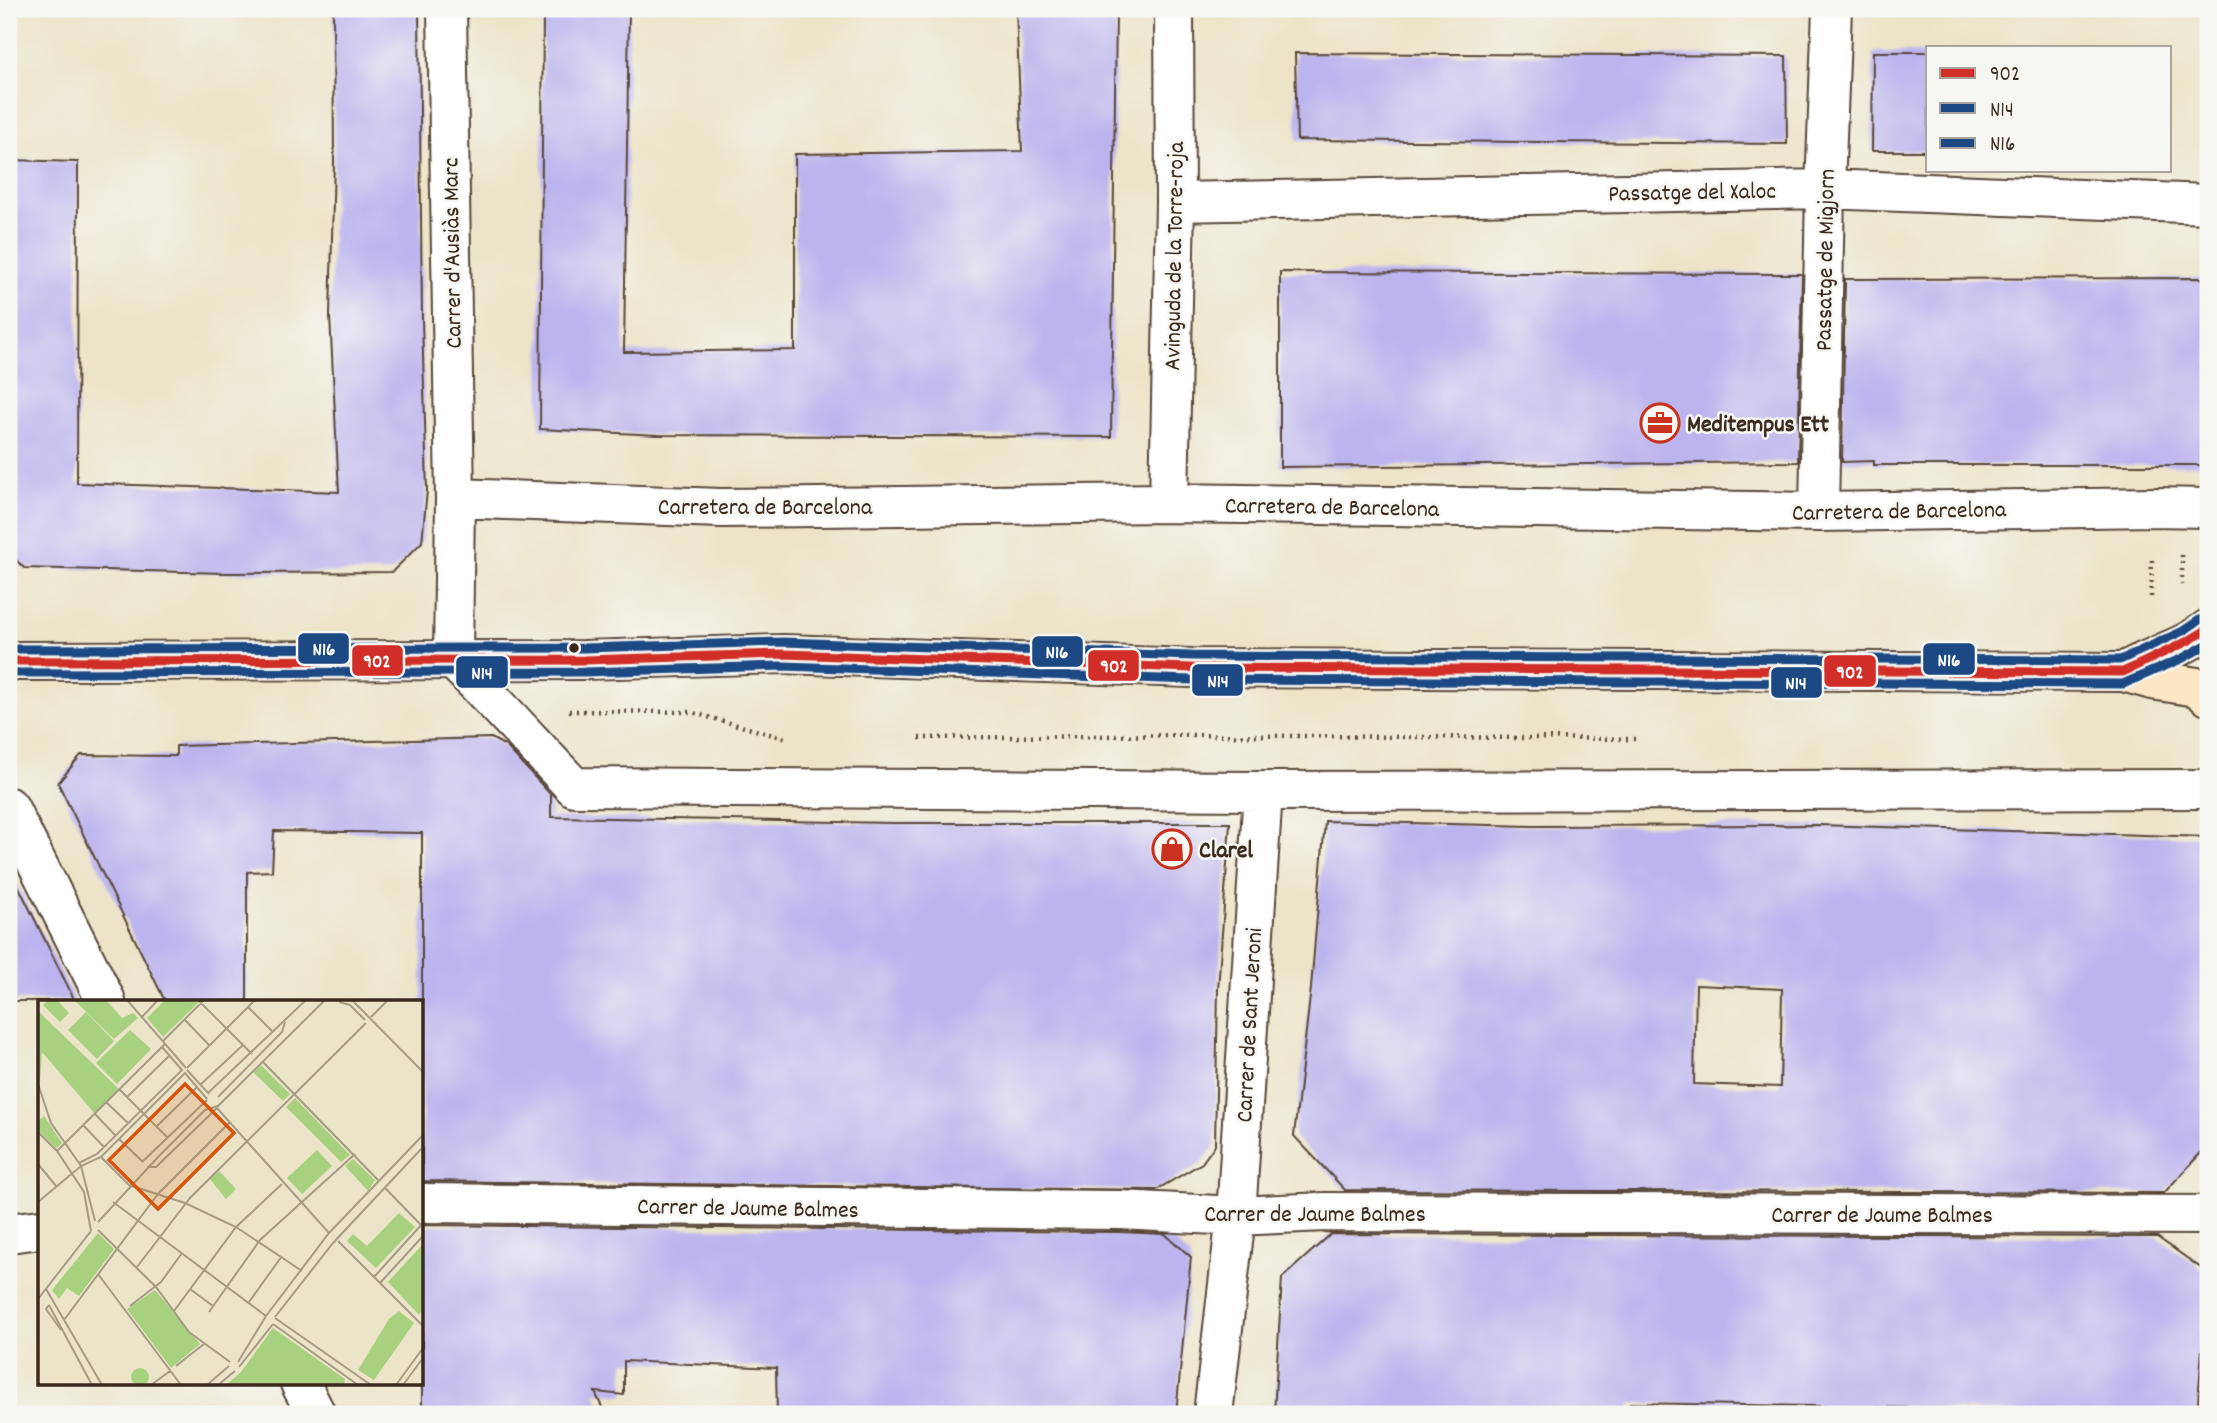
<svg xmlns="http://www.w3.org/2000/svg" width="2217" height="1423" viewBox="0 0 2217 1423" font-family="Dekko,sans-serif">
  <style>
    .building { fill: #bcb4ee; fill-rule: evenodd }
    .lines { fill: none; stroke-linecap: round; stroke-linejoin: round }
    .street-casing { stroke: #564638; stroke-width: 42 }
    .secondary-casing { stroke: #564638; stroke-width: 42 }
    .path { stroke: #564638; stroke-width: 4.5; stroke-dasharray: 2 5; stroke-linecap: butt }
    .street { stroke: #fff; stroke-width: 38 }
    .secondary { stroke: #fce6c4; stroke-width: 38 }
    .bus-1-casing { stroke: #f6f6f2; stroke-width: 14 }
    .bus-2-casing { stroke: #f6f6f2; stroke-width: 14 }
    .bus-3-casing { stroke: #f6f6f2; stroke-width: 14 }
    .bus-1 { stroke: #d02e26; stroke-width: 9 }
    .bus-2 { stroke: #1c4883; stroke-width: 9 }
    .bus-3 { stroke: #1c4883; stroke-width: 9 }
    .bus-dot { fill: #3b2a1e; stroke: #f6f6f2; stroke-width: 2.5 }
    .labels { text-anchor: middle; stroke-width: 5; stroke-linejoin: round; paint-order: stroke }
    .street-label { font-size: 24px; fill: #3b2a1e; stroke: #f6f6f2 }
    .poi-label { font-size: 24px; font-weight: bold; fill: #3b2a1e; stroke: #f6f6f2; text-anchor: start }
    .inset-road { fill: none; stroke: #a59a84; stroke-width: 2 }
    .view { fill: #d7540e; fill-opacity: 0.15; stroke: #d7540e; stroke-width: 3.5 }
    .inset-edge { fill: none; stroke: #3b2a1e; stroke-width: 3.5 }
    .line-badge { stroke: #f6f6f2; stroke-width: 2.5 }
    .badge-label { font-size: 19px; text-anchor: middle; font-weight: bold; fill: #fff }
  </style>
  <rect width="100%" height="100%" fill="#f6f6f2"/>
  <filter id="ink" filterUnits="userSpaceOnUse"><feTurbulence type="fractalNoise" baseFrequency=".0143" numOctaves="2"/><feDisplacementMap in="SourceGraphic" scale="14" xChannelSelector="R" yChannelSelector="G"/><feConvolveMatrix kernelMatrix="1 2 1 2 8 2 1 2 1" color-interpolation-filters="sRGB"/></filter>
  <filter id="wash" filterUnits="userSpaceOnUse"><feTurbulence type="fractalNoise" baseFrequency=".00686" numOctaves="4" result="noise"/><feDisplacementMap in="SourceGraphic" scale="28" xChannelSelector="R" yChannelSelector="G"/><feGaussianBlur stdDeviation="1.57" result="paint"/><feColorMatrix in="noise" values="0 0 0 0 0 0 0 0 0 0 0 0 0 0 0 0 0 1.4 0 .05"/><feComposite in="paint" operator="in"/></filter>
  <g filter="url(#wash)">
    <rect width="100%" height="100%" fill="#ece4c8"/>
    <g id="blocks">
      <path class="building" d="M 333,9 L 419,9 L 422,320 L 427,490 L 422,542 L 392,572 L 226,573 L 24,568 L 9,553 L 9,160 L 78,162 L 77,483 L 339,492 L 330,316 L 334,161 Z
        M 543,9 L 629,9 L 624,352 L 795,350 L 795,154 L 1022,151 L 1016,9 L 1116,9 L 1111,437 L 658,435 L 540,429 Z
        M 1873,52 L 1928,52 L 1928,151 L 1872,151 Z
        M 1295,53 L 1786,56 L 1787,144 L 1297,140 Z
        M 1280,272 L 1802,274 L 1798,462 L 1280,467 Z
        M 2208,278 L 2208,465 L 1874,465 L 1874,461 L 1842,462 L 1845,279 Z
        M 491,738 L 506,746 L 551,795 L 551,817 L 894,823 L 1230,823 L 1218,989 L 1215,1145 L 1202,1163 L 1156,1190 L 422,1181 L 422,833 L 274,831 L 272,871 L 247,872 L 247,1001 L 165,1001 L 58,783 L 81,755 L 176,756 L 176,746 Z
        M 1325,821 L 1533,826 L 1818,825 L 2208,837 L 2208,1145 L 2164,1193 L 1345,1190 L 1294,1136 L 1311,988 ZM 1696,985 L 1782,989 L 1780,1087 L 1694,1084 Z
        M 9,867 L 75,1001 L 9,1001 Z
        M 422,1225 L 1119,1232 L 1165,1234 L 1191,1257 L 1176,1414 L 777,1414 L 776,1368 L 624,1361 L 624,1395 L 595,1392 L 605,1414 L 422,1414 Z
        M 1331,1234 L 2157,1237 L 2208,1273 L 2197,1414 L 2043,1414 L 1925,1408 L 1630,1403 L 1630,1414 L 1274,1414 L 1282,1278 Z"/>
    </g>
  </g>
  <g filter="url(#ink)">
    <use href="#blocks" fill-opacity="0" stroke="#564638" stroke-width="2"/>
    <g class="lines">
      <g class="street-casing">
        <path id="street" d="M 447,9 L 455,498 L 453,660 C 495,701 533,744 574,787 L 1263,791 L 2208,789
          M 1175,202 L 1825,189 L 2208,204
          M 455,498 L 721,508 L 1169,503 L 1819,512 L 2154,507 L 2208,508
          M 1169,503 L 1175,202 L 1174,9
          M 1819,512 L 1825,189 L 1832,9
          M 9,807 L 106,1001
          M 422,1203 L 1120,1210 L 1236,1216 L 1326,1212 L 2208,1215
          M 9,1233 L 40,1229
          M 300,1383 L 316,1414
          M 1213,1414 L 1236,1216 L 1263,791"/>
      </g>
      <g class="secondary-casing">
        <path id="secondary" d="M 9,661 L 584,660 L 783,654 L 1192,668 L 2123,672 L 2152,680 L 2197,687 L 2208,696
          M 2123,672 C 2150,656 2184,648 2208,629"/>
      </g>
      <path class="path" d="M 2182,555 L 2182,588
        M 2151,597 L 2152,555
        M 569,711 L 690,712 L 788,739
        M 919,738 L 1191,735 L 1638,739"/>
      <use href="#street" class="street"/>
      <use href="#secondary" class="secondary"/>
      <g class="bus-1-casing">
        <path id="bus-1" d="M 9,661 L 584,660 L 783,654 L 1192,668 L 2123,672 L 2188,641 L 2208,629"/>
      </g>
      <g class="bus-2-casing">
        <path id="bus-2" d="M 9,673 L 584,672 L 783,666 L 1192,680 L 2123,684 L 2183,658 L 2208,644"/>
      </g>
      <g class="bus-3-casing">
        <path id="bus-3" d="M 9,649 L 584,648 L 783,642 L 1192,656 L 2120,660 L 2183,631 L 2201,619"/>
      </g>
      <use href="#bus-1" class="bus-1"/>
      <use href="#bus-2" class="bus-2"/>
      <use href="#bus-3" class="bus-3"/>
    </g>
  </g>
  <defs>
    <g id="office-ring" transform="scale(2.0125)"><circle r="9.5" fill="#f6f6f2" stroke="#c8321e" stroke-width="1.5"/><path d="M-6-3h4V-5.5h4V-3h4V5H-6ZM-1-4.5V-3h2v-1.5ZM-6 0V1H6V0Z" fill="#c8321e"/></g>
    <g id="shop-ring" transform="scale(2.0125)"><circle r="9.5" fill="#f6f6f2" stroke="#c8321e" stroke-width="1.5"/><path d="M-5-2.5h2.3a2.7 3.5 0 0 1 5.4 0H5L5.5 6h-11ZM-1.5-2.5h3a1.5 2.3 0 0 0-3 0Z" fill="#c8321e"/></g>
  </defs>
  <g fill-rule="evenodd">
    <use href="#office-ring" x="1660" y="423"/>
    <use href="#shop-ring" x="1172" y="849"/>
  </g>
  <circle class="bus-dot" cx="574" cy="648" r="6"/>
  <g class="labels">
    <g class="street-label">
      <text transform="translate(1692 191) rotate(-1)" y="8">Passatge del Xaloc</text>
      <text transform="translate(451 253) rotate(-91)" y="8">Carrer d'Ausiàs Marc</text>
      <text transform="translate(1173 256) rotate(-89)" y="8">Avinguda de la Torre-roja</text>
      <text transform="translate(1824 260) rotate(-89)" y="8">Passatge de Migjorn</text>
      <text x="765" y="514">Carretera de Barcelona</text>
      <text transform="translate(1332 506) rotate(1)" y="8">Carretera de Barcelona</text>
      <text transform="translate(1899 510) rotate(-1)" y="8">Carretera de Barcelona</text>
      <text transform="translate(1248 1025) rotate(-87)" y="8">Carrer de Sant Jeroni</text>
      <text transform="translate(748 1207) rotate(1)" y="8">Carrer de Jaume Balmes</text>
      <text x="1315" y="1221">Carrer de Jaume Balmes</text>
      <text x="1882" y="1222">Carrer de Jaume Balmes</text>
    </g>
    <g class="poi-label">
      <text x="1687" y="431">Meditempus Ett</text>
      <text x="1199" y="857">Clarel</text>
    </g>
  </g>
  <g transform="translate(38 1000)">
    <rect width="385" height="385" fill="#ece4c8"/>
    <path d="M 361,213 L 377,227 L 338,268 L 309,241 L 315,234 L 329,246 ZM 385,244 L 385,309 L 381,315 L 350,282 Z" fill="#a7d17e"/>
    <path d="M 36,0 L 68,0 L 84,18 L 95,13 L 100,18 L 76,39 ZM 127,0 L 161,2 L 125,37 L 109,18 ZM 0,11 L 81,89 L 57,114 L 4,52 L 2,82 ZM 223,65 L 252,94 L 245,101 L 215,72 ZM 257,98 L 312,155 L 303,162 L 248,107 ZM 6,116 L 24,143 L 18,148 L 0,130 L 0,121 ZM 315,159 L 337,180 L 330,191 L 307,166 ZM 181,171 L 198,189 L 188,199 L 172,179 ZM 60,233 L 76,249 L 41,296 L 29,288 L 21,299 L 14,290 ZM 117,290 L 162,344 L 133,368 L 89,309 ZM 361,311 L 376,323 L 336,380 L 320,370 L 351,319 ZM 235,328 L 307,379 L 306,385 L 188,385 L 203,372 Z" fill="#a7d17e"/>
    <path d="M 10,0 L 19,0 L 31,13 L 22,22 L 5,5 ZM 48,12 L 76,41 L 59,59 L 30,30 ZM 92,30 L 113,49 L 79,84 L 58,63 ZM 279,150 L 294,166 L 264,194 L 249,178 ZM93 377a9 9 0 1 1 18 0a9 9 0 1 1-18 0Z" fill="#a7d17e"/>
    <path class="inset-road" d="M 89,0 L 148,68M 160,0 L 214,54M 314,0 L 385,72M 301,2 L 312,5 L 327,20M 210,7 L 235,32M 333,17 L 350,0M 103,18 L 120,0M 147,20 L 171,45M 125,41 L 166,0M 224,61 L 340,180M 149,68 L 217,0M 149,70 L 171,94M 0,84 L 13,123 L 43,166 L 57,221M 162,85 L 205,45M 81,89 L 129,137M 170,93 L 268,0M 89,97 L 132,55M 180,97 L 244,32 L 247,22M 68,102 L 90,123M 178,107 L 291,233M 57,114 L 78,136M 45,125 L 66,147M 118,127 L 159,87M 0,132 L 19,151 L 46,192 L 53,231M 81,139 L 105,162M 19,151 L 127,44M 63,157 L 91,185 L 147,203 L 198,227 L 264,271M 104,162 L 169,100M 41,163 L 59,154 L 144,70 L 124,47M 0,164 L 18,186M 109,167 L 118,167 L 179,108M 347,188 L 385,227M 0,202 L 43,166 L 63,157 L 147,73 L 169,99M 75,202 L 228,316M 60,222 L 121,156 L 167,110 L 180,106 L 286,1M 60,230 L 118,287 L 151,332 L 192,362M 300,241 L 385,326M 99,267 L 152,198 L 328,23M 60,274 L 143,385M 336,277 L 385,223M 342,283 L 385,236M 8,289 L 64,385M 152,289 L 175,306M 0,299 L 53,231M 211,302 L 244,256M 11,305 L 54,385M 11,305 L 8,309 L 23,330M 92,306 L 123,282 L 144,253M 136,311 L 198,227 L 244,184M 171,312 L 222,240 L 317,154M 237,317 L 295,243 L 385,147M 237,318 L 333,385M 26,320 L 120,194 L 191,123M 235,324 L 320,385M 200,362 L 228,316 L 291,233 L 385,135M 138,366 L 166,344M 201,367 L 235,324M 113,385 L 132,371M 169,385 L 191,366M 180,385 L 197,371M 358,385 L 385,348M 365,385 L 385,358"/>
    <path class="view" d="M 147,84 L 196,133 L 120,209 L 71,160 Z"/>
    <rect width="385" height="385" class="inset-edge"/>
  </g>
  <g class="line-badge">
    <rect x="297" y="632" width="53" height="33" rx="7" fill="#1c4883"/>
    <rect x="1031" y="635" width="53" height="33" rx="7" fill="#1c4883"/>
    <rect x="1922" y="642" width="54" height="34" rx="7" fill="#1c4883"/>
    <rect x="351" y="644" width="53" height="33" rx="7" fill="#d02e26"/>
    <rect x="1087" y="649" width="53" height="33" rx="7" fill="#d02e26"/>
    <rect x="1823" y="654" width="54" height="34" rx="7" fill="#d02e26"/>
    <rect x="455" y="655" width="54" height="34" rx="7" fill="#1c4883"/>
    <rect x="1191" y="663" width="53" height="34" rx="7" fill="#1c4883"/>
    <rect x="1770" y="666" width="53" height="33" rx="7" fill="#1c4883"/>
  </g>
  <g class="badge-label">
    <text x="324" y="655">N16</text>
    <text x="1057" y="658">N16</text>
    <text x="1949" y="666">N16</text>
    <text x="377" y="667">902</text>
    <text x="1114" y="672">902</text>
    <text x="1850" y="678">902</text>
    <text x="482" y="679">N14</text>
    <text x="1218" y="687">N14</text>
    <text x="1796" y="689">N14</text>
  </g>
  <rect width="2217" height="1423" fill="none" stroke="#f6f6f2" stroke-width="35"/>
  <rect x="1926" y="46" width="245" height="126" fill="#f6f6f2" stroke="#aba49d" stroke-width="2"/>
  <rect x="1940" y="68" width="35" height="10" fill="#d02e26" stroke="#aba49d" stroke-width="2"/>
  <text x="1990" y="80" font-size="21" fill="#3b2a1e">902</text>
  <rect x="1940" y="103" width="35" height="10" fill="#1c4883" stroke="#aba49d" stroke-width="2"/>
  <text x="1990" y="116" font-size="21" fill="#3b2a1e">N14</text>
  <rect x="1940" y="138" width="35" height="10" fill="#1c4883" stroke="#aba49d" stroke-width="2"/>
  <text x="1990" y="150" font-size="21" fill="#3b2a1e">N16</text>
</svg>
